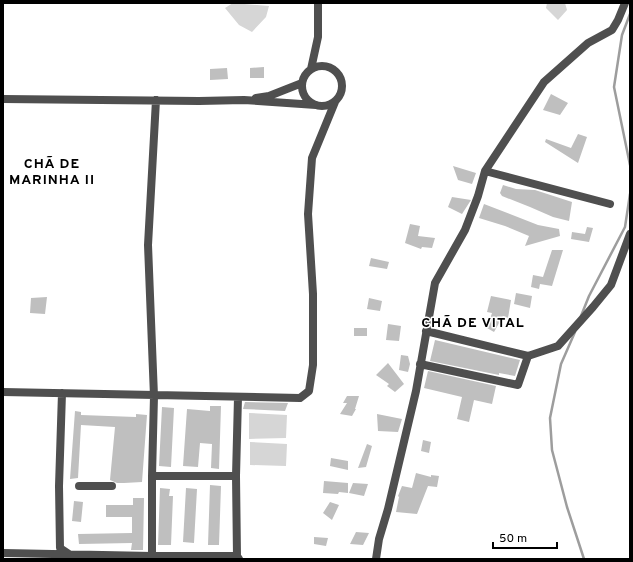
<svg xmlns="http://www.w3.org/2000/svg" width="633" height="562" viewBox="0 0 633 562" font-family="Overpass,sans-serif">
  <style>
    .green { fill: #d6d6d6 }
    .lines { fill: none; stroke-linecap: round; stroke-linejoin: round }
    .stream { stroke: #9d9d9d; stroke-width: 2.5 }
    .building { fill: #bfbfbf }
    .street { stroke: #4f4f4f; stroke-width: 8 }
    .labels { text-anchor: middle; stroke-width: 3; stroke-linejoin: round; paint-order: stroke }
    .district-label { font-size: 14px; font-weight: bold; letter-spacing: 1px; fill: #000; stroke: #fff }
  </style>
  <rect width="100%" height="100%" fill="#fff"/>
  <path class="green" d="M 233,3 L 269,6 L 266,17 L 252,32 L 239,25 L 225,8 Z
    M 547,3 L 565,3 L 567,10 L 558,20 L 546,8 Z
    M 249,413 L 287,415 L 286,438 L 249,439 Z
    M 250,442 L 287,444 L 286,466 L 250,465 Z"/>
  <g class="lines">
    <path class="stream" d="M 630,14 L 622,35 L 614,87 L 630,165
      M 581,316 L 589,296 L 625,227 L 630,194
      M 575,332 L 561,364 L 550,418 L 552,450 L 567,507 L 584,559"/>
  </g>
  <path class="building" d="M 264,67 L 264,78 L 250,78 L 250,68 Z
    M 227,68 L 228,79 L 210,80 L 210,69 Z
    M 551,94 L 568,103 L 560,115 L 543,110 Z
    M 578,134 L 587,137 L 578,163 L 545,142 L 546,139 L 571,148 Z
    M 453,166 L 476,173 L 472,184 L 458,180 Z
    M 503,185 L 516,189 L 535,190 L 572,202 L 569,221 L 553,217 L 530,207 L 502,196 L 500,193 Z
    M 452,197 L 471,200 L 462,214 L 448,207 Z
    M 484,204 L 538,225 L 559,229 L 560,236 L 525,246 L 529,236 L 505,226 L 479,218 Z
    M 410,224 L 420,226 L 418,236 L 435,238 L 432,248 L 422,247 L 421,249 L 405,243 Z
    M 587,227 L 593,228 L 589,242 L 571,239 L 572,232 L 585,234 Z
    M 552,250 L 563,250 L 552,286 L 540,284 L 539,289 L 531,287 L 533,275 L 543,277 Z
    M 371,258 L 389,262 L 387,269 L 369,266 Z
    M 516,293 L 532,296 L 530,308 L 514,304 Z
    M 491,296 L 511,300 L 508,318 L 503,316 L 494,332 L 487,328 L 492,313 L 487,312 Z
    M 47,297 L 45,314 L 30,313 L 31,298 Z
    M 369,298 L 382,301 L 380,311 L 367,309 Z
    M 388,324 L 401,326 L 399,341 L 386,340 Z
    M 354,328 L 367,328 L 367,336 L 354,336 Z
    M 435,340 L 520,360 L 515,376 L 499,373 L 499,375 L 430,361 Z
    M 401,355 L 408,356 L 410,364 L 408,372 L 399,370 Z
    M 388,363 L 404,384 L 395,392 L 387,386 L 389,384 L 376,375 Z
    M 428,371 L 496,386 L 492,404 L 474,400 L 469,422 L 457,419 L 462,397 L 424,388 Z
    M 347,396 L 359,396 L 355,409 L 356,409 L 352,416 L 340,414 L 347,403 L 343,403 Z
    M 245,402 L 288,403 L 285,411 L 243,409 Z
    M 210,406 L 221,406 L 219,469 L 211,468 L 212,444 L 200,443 L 198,467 L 183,466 L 187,409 L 210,411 Z
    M 162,407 L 174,408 L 171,467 L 159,466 Z
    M 75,411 L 81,412 L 81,415 L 136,417 L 136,414 L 147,415 L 142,482 L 124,483 L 117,483 L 110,480 L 115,427 L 81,425 L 78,478 L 70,479 Z
    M 377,414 L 402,419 L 398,432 L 378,431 Z
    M 423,440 L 431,442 L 429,453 L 421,451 Z
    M 367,444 L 372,446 L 366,467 L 358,468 Z
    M 331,458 L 348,461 L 348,470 L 330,466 Z
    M 416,473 L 431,477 L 431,475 L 439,476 L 437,487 L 428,486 L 417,514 L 396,512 L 399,497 L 398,496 L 402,486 L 412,488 Z
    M 324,481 L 348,483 L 348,493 L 339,492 L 338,494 L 323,493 Z
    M 353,483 L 368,484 L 364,496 L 349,493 Z
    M 210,485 L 221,486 L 219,545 L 208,545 Z
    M 160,488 L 170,489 L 169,496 L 173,496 L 171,545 L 158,545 Z
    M 186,488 L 197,489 L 194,543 L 183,542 Z
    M 133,498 L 144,498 L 143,550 L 131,550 L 132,543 L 79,544 L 78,534 L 132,533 L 132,517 L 106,517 L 106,505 L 133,505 Z
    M 74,501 L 83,502 L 81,522 L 72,521 Z
    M 330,502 L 339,505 L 332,520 L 323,513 Z
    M 356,532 L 369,533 L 363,545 L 350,544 Z
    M 314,537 L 328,538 L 326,546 L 314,544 Z"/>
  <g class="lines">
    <path class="street" d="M302 86a20 20 0 1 1 40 0a20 20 0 1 1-40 0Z
      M 311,69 L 318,37 L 318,3
      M 256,98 L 269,96 L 302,83
      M 3,99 L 199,101 L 244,100 L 316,105
      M 485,171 L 610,204
      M 528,356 L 558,346 L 593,307 L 611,285 L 630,234
      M 420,364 L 518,385 L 528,356 L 426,331
      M 3,392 L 300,398 L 309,391 L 313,365 L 313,294 L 308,214 L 312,158 L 335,102
      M 62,393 L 59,486 L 60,548 L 69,554
      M 152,476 L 236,476 L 237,556 L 239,559
      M 236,476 L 238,397
      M 79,486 L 112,486
      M 3,553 L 152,556 L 237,556
      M 152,556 L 152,476 L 154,396 L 148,245 L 156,100
      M 376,559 L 379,539 L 388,509 L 416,391 L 435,283 L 465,230 L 478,196 L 485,171 L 544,82 L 588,43 L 612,30 L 618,20 L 625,3"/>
  </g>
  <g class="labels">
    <g class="district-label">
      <text x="52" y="168">CHÃ DE<tspan x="52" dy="16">MARINHA II</tspan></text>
      <text x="473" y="327">CHÃ DE VITAL</text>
    </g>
  </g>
  <rect width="633" height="562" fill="none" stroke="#000000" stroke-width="8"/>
  <path d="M493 542v6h64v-6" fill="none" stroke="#000000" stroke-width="2"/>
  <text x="499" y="542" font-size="12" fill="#000000" stroke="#ffffff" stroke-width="3" paint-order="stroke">50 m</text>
</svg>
